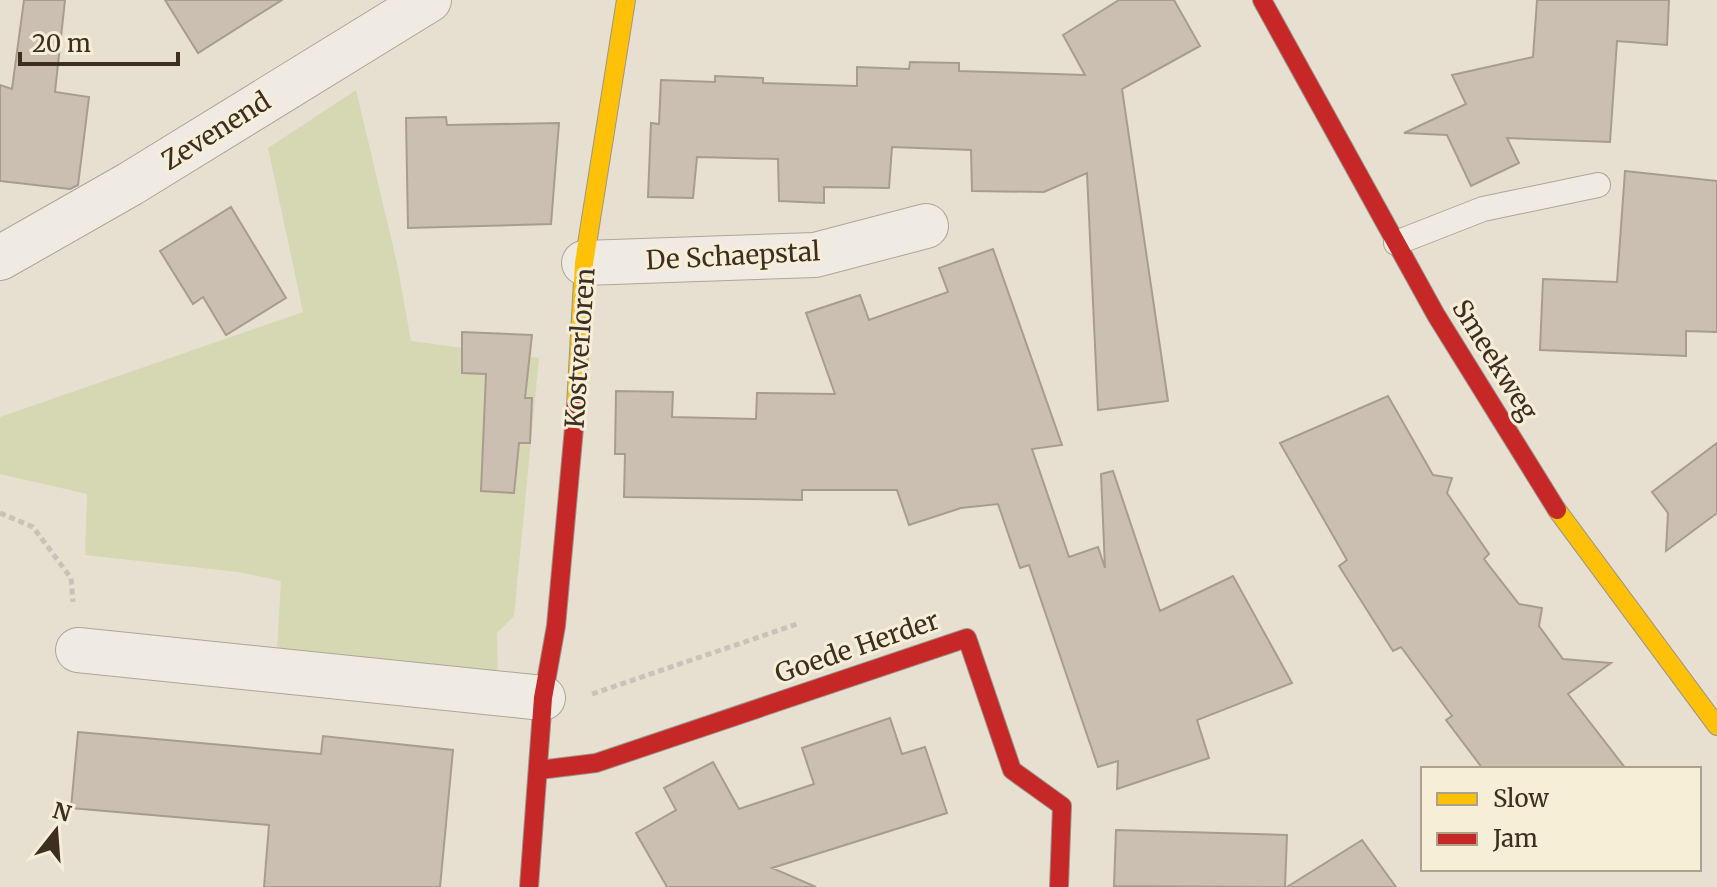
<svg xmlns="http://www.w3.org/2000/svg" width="1717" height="887" viewBox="0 0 1717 887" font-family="Merriweather,serif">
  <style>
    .green { fill: #d6d7b3 }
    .building { fill: #cbbfb2; stroke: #a89c90; stroke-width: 2 }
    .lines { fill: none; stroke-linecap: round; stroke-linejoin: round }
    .lane-casing { stroke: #ada599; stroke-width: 26 }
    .street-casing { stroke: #ada599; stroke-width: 46 }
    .slow-casing { stroke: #9c958a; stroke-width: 20 }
    .jam-casing { stroke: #9c958a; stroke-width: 20 }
    .path { stroke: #c8c2b9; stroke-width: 5; stroke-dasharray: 6 4; stroke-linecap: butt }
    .lane { stroke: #efebe3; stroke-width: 24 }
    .street { stroke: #efebe3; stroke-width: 44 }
    .slow { stroke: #ffc107; stroke-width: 18 }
    .jam { stroke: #c62828; stroke-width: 18 }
    .labels { text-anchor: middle; stroke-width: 6; stroke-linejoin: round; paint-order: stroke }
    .street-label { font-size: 26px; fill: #3d2e20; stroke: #f7eed8 }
  </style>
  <rect width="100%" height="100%" fill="#e7e0d1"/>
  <path class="green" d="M 356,90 L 397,263 L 411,341 L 539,358 L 514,616 L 497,633 L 498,677 L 277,650 L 281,581 L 238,572 L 85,555 L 87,494 L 0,474 L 0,417 L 303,312 L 268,148 Z"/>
  <path class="building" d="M 24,0 L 65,0 L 55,92 L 89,97 L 78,185 L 70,189 L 0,181 L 0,85 L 12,89 Z
    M 165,0 L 282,0 L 198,53 Z
    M 1119,0 L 1174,0 L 1200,46 L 1122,89 L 1168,401 L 1098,410 L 1087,173 L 1044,192 L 972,191 L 971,150 L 892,147 L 889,188 L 824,187 L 824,203 L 779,201 L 778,159 L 697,157 L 693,198 L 648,197 L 651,123 L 659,124 L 661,80 L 715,82 L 715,76 L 763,78 L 763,83 L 857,86 L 857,67 L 909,69 L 910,62 L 959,63 L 959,71 L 1085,75 L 1063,35 Z
    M 1537,0 L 1669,0 L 1667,45 L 1617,41 L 1610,142 L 1507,138 L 1519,163 L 1471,186 L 1447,135 L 1404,133 L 1466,104 L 1452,75 L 1533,57 Z
    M 446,117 L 447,125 L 559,123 L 551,224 L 408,228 L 406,118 Z
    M 1625,171 L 1717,181 L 1717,332 L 1686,331 L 1686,356 L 1540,350 L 1543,279 L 1617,282 Z
    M 231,207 L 286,298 L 226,335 L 203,297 L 193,304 L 160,251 Z
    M 993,249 L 1062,445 L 1032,449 L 1069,557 L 1098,547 L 1105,568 L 1101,474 L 1113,471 L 1160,611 L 1233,576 L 1292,683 L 1197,720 L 1209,758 L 1117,789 L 1118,761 L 1098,767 L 1029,565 L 1020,568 L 998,504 L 961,508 L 909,525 L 897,490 L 802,490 L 802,500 L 624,497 L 625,454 L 615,454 L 616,391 L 673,392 L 672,417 L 756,419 L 757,393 L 835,394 L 806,313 L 860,295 L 869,320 L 948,292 L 939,268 Z
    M 462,332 L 532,335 L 525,398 L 532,398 L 530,443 L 519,443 L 514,493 L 481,491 L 486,374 L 462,373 Z
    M 1388,396 L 1433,475 L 1452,478 L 1447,493 L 1489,554 L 1484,559 L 1519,604 L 1542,608 L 1539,626 L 1563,659 L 1611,663 L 1568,694 L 1626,769 L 1483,769 L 1446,720 L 1452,716 L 1401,647 L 1393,651 L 1339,566 L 1347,560 L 1280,443 Z
    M 1717,443 L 1717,513 L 1666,551 L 1668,513 L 1652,492 Z
    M 890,718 L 902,754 L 925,747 L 947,813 L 772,868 L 816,887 L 667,887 L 636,833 L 676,810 L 664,788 L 713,762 L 739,809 L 814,784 L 802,748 Z
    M 78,732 L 321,754 L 323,736 L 453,750 L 440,887 L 264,887 L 269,825 L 71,808 Z
    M 1116,830 L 1287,835 L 1285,887 L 1114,886 Z
    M 1362,840 L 1396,887 L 1287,887 Z"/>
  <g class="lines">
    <g class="lane-casing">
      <path id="lane" d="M 1396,243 L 1483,209 L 1598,185"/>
    </g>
    <g class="street-casing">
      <path id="street" d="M 0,258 L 130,184 L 429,0
        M 584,263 L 815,255 L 926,226
        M 78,650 L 543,698"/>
    </g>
    <g class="slow-casing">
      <path id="slow" d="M 576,406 L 584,263 L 626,0
        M 1557,510 L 1717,726"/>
    </g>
    <g class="jam-casing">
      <path id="jam" d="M 1262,0 L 1436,315 L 1557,510
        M 539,770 L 596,763 L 967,638 L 1012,770 L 1062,806 L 1059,887
        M 529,887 L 543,698 L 556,626 L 576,406"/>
    </g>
    <path class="path" d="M 0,513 L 33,527 L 71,578 L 73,602
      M 592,694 L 797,624"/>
    <use href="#lane" class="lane"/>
    <use href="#street" class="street"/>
    <use href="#slow" class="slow"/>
    <use href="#jam" class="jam"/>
  </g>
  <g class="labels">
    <g class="street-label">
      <text transform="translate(216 131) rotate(-32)" y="9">Zevenend</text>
      <text transform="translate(733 256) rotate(-3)" y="9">De Schaepstal</text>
      <text transform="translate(580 348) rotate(-86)" y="9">Kostverloren</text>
      <text transform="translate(1495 360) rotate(58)" y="9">Smeekweg</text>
      <text transform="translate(857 647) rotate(-19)" y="9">Goede Herder</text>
    </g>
  </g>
  <rect x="1421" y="767" width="280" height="104" fill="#f7eed8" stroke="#ada18e" stroke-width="2"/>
  <rect x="1437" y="793" width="40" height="12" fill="#ffc107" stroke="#ada18e" stroke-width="2"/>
  <text x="1493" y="807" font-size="24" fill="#3d2e20">Slow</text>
  <rect x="1437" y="833" width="40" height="12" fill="#c62828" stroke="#ada18e" stroke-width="2"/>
  <text x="1493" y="847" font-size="24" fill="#3d2e20">Jam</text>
  <g transform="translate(56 831) rotate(17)" stroke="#f7eed8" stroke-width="6" paint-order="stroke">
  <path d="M0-6L14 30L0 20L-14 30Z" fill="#3d2e20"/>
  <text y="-12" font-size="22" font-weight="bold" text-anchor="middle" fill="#3d2e20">N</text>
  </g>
  <path d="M20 52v12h158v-12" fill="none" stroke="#3d2e20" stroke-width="4"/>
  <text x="32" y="52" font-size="24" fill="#3d2e20" stroke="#f7eed8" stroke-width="6" paint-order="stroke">20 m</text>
</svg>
